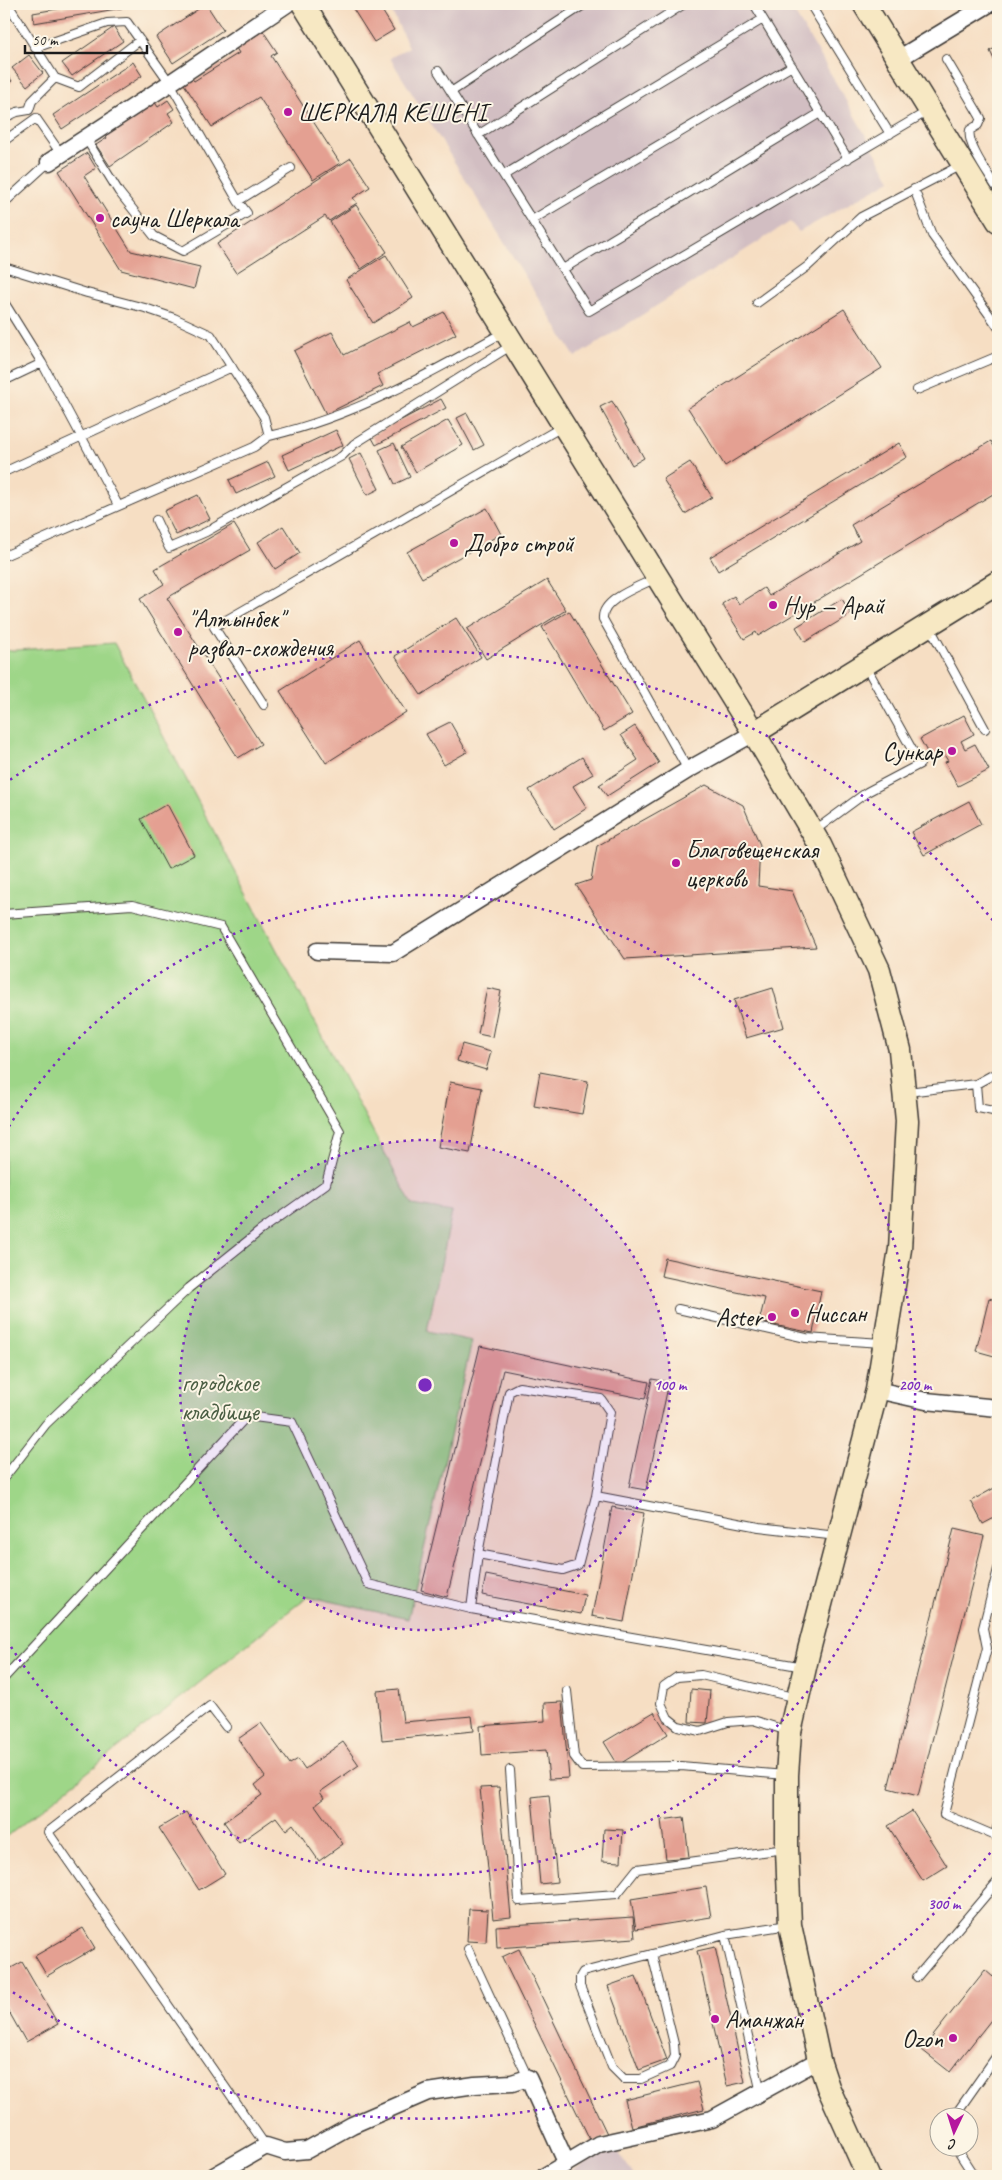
<svg xmlns="http://www.w3.org/2000/svg" width="1002" height="2180" viewBox="0 0 1002 2180" font-family="Caveat,sans-serif">
  <style>
    .industrial { fill: #d2bec2 }
    .green { fill: #9ed688; stroke: #5d7952 }
    .building { fill: #e4a092 }
    .lines { fill: none; stroke-linecap: round; stroke-linejoin: round }
    .lane-casing { stroke: #3d3935; stroke-width: 10 }
    .street-casing { stroke: #3d3935; stroke-width: 19 }
    .secondary-casing { stroke: #3d3935; stroke-width: 25 }
    .lane { stroke: #fff; stroke-width: 8 }
    .street { stroke: #fff; stroke-width: 16 }
    .secondary { stroke: #f7e8c3; stroke-width: 22 }
    .ring { fill: none; stroke: #7b2cbf; stroke-width: 2.5; stroke-dasharray: 2.5 5 }
    .poi-dot { fill: #b5179e; stroke: #fcf5e5; stroke-width: 2 }
    .labels { text-anchor: middle; stroke-width: 4; stroke-linejoin: round; paint-order: stroke }
    .poi-label { font-size: 25px; fill: #1c1c1c; stroke: #fcf5e5; text-anchor: start }
    .park-label { font-size: 25px; fill: #4a5d42; stroke: #fcf5e5 }
    .centre { fill: #7b2cbf; stroke: #fcf5e5; stroke-width: 2.5 }
    .ring-label { font-size: 15px; text-anchor: middle; font-weight: bold; fill: #7b2cbf; stroke: #fcf5e5; stroke-width: 4; stroke-linejoin: round; paint-order: stroke }
  </style>
  <rect width="100%" height="100%" fill="#fcf5e5"/>
  <filter id="ink" filterUnits="userSpaceOnUse"><feTurbulence type="fractalNoise" baseFrequency=".02" numOctaves="2"/><feDisplacementMap in="SourceGraphic" scale="10" xChannelSelector="R" yChannelSelector="G"/><feConvolveMatrix kernelMatrix="1 2 1 2 8 2 1 2 1" color-interpolation-filters="sRGB"/></filter>
  <filter id="wash" filterUnits="userSpaceOnUse"><feTurbulence type="fractalNoise" baseFrequency=".0096" numOctaves="4" result="noise"/><feDisplacementMap in="SourceGraphic" scale="20" xChannelSelector="R" yChannelSelector="G"/><feGaussianBlur stdDeviation="1.12" result="paint"/><feColorMatrix in="noise" values="0 0 0 0 0 0 0 0 0 0 0 0 0 0 0 0 0 1.4 0 .05"/><feComposite in="paint" operator="in"/></filter>
  <g filter="url(#wash)">
    <rect width="100%" height="100%" fill="#f6dec3"/>
    <path class="industrial" d="M 388,4 L 789,4 L 820,55 L 891,180 L 799,232 L 790,222 L 575,357 L 390,58 L 409,47 Z
      M 614,2145 L 634,2176 L 563,2176 Z"/>
    <path class="green" d="M 114,643 L 412,1205 L 452,1212 L 427,1331 L 472,1341 L 408,1619 L 308,1596 L 4,1839 L 4,651 Z"/>
    <g id="blocks">
      <path class="building" d="M 86,4 L 121,4 L 122,8 L 34,23 L 33,13 Z
        M 206,4 L 223,30 L 173,63 L 156,37 Z
        M 350,4 L 378,4 L 394,30 L 374,42 Z
        M 114,27 L 123,41 L 72,76 L 62,63 Z
        M 263,31 L 277,52 L 271,56 L 340,163 L 313,180 L 259,97 L 212,127 L 182,81 L 190,76 L 194,81 L 239,53 L 236,48 Z
        M 998,46 L 998,68 L 990,51 Z
        M 29,55 L 43,73 L 27,86 L 12,68 Z
        M 133,62 L 142,76 L 62,129 L 53,115 Z
        M 4,70 L 12,81 L 4,87 Z
        M 168,100 L 174,109 L 168,113 L 174,122 L 110,166 L 96,145 L 107,138 L 105,135 L 154,101 L 158,107 Z
        M 87,153 L 96,168 L 84,176 L 131,251 L 200,267 L 194,289 L 121,270 L 59,171 Z
        M 351,158 L 370,187 L 353,198 L 357,203 L 329,221 L 325,216 L 236,273 L 217,244 Z
        M 356,205 L 387,252 L 361,269 L 330,222 Z
        M 386,255 L 413,298 L 373,323 L 346,280 Z
        M 844,309 L 882,368 L 725,466 L 688,408 Z
        M 444,312 L 456,334 L 377,374 L 383,386 L 326,414 L 294,351 L 332,332 L 344,355 L 410,322 L 413,327 Z
        M 441,399 L 446,408 L 376,445 L 371,436 Z
        M 612,401 L 644,458 L 632,465 L 600,407 Z
        M 467,413 L 484,445 L 474,450 L 457,418 Z
        M 448,420 L 463,445 L 416,472 L 401,447 Z
        M 336,430 L 343,445 L 289,470 L 282,455 Z
        M 991,441 L 998,454 L 998,491 L 758,636 L 756,632 L 744,639 L 722,604 L 734,596 L 739,604 L 764,588 L 769,596 L 860,541 L 851,525 Z
        M 394,443 L 410,477 L 395,484 L 379,450 Z
        M 899,443 L 907,457 L 718,571 L 710,557 Z
        M 361,453 L 379,489 L 367,495 L 349,459 Z
        M 268,462 L 275,476 L 236,494 L 229,480 Z
        M 690,462 L 712,497 L 685,514 L 663,479 Z
        M 198,495 L 210,519 L 176,535 L 164,511 Z
        M 487,508 L 501,534 L 422,578 L 407,552 Z
        M 234,524 L 250,550 L 167,598 L 261,744 L 238,758 L 140,599 L 164,584 L 155,569 Z
        M 283,526 L 300,553 L 275,569 L 258,542 Z
        M 547,580 L 566,610 L 486,659 L 467,629 Z
        M 842,599 L 851,614 L 805,642 L 796,627 Z
        M 569,611 L 632,714 L 604,731 L 542,627 Z
        M 456,618 L 481,657 L 421,695 L 395,656 Z
        M 360,640 L 406,712 L 326,763 L 280,691 Z
        M 964,715 L 974,734 L 961,741 L 965,749 L 975,744 L 989,770 L 958,786 L 945,762 L 948,761 L 943,753 L 931,759 L 920,739 Z
        M 450,722 L 467,752 L 444,765 L 426,734 Z
        M 635,726 L 659,763 L 607,796 L 599,785 L 638,760 L 621,735 Z
        M 582,757 L 593,774 L 573,786 L 587,808 L 554,829 L 529,790 Z
        M 706,785 L 743,805 L 760,845 L 758,886 L 792,891 L 816,947 L 625,959 L 576,885 L 591,880 L 597,846 Z
        M 969,801 L 981,824 L 924,855 L 911,832 Z
        M 167,804 L 194,855 L 168,869 L 141,819 Z
        M 487,988 L 501,991 L 492,1037 L 478,1034 Z
        M 773,988 L 784,1027 L 746,1038 L 734,1000 Z
        M 462,1044 L 491,1052 L 486,1070 L 457,1061 Z
        M 540,1072 L 588,1081 L 582,1114 L 534,1106 Z
        M 450,1082 L 482,1088 L 470,1153 L 438,1147 Z
        M 665,1258 L 821,1291 L 813,1333 L 759,1322 L 765,1298 L 661,1276 Z
        M 989,1298 L 998,1301 L 998,1357 L 976,1351 Z
        M 480,1346 L 649,1382 L 645,1399 L 503,1370 L 447,1597 L 421,1590 Z
        M 652,1379 L 669,1382 L 646,1490 L 629,1487 Z
        M 998,1486 L 998,1516 L 983,1524 L 971,1501 Z
        M 612,1507 L 644,1513 L 624,1622 L 592,1616 Z
        M 954,1529 L 984,1536 L 918,1796 L 888,1788 Z
        M 486,1575 L 585,1595 L 581,1614 L 482,1595 Z
        M 399,1689 L 403,1722 L 472,1716 L 474,1731 L 382,1740 L 377,1691 Z
        M 691,1689 L 710,1691 L 707,1723 L 689,1722 Z
        M 562,1702 L 569,1778 L 549,1779 L 546,1750 L 482,1755 L 480,1726 L 545,1721 L 544,1703 Z
        M 654,1712 L 668,1734 L 618,1765 L 604,1742 Z
        M 261,1723 L 290,1764 L 298,1759 L 305,1769 L 343,1742 L 359,1765 L 320,1792 L 324,1798 L 315,1805 L 343,1844 L 319,1861 L 293,1824 L 286,1830 L 276,1817 L 239,1843 L 224,1822 L 262,1795 L 255,1785 L 265,1777 L 238,1739 Z
        M 499,1787 L 511,1917 L 493,1919 L 480,1788 Z
        M 549,1795 L 557,1882 L 540,1884 L 532,1797 Z
        M 912,1811 L 947,1866 L 923,1881 L 888,1826 Z
        M 186,1812 L 225,1874 L 199,1890 L 159,1828 Z
        M 684,1817 L 689,1857 L 666,1859 L 661,1820 Z
        M 604,1829 L 623,1830 L 621,1862 L 602,1861 Z
        M 706,1887 L 711,1917 L 636,1929 L 631,1899 Z
        M 469,1909 L 488,1910 L 486,1942 L 467,1941 Z
        M 633,1917 L 635,1938 L 497,1948 L 496,1926 Z
        M 83,1928 L 95,1948 L 47,1976 L 35,1956 Z
        M 715,1947 L 745,2082 L 727,2086 L 697,1951 Z
        M 519,1949 L 608,2136 L 592,2144 L 502,1957 Z
        M 22,1962 L 58,2024 L 26,2042 L 4,2003 L 4,1972 Z
        M 998,1969 L 998,2011 L 950,2072 L 922,2050 L 985,1970 L 993,1977 Z
        M 636,1976 L 667,2060 L 639,2070 L 608,1986 Z
        M 697,2082 L 704,2109 L 632,2127 L 625,2100 Z"/>
    </g>
  </g>
  <g filter="url(#ink)">
    <use href="#blocks" fill-opacity="0" stroke="#3d3935" stroke-width="1"/>
    <g class="lines">
      <g class="lane-casing">
        <path id="lane" d="M 754,4 L 848,159
          M 810,4 L 890,134
          M 4,7 L 11,9 L 55,78 L 32,101 L 29,110 L 17,112 L 4,118
          M 35,48 L 107,23 L 127,22 L 170,83 L 238,201 L 291,168
          M 946,59 L 981,118 L 978,125 L 970,130 C 966,145 990,176 998,190
          M 438,71 L 589,311 L 928,111
          M 55,78 L 79,87 L 140,40
          M 451,92 L 585,4
          M 478,135 L 684,4
          M 85,137 L 119,192 L 154,236 L 183,251 L 247,213 L 238,201
          M 4,141 L 36,118 L 61,154
          M 504,175 L 763,19
          M 914,189 L 932,235 L 998,327
          M 4,203 L 49,162
          M 532,220 L 792,66
          M 4,267 L 87,293 L 145,308 L 174,318 L 211,335 L 264,417 L 269,436 L 254,447 L 4,556
          M 563,269 L 820,113
          M 4,302 L 42,363 L 118,505
          M 757,303 L 808,266 L 861,217 L 961,165
          M 4,381 L 42,363
          M 917,390 L 998,356
          M 269,436 C 353,417 429,374 504,332
          M 4,472 L 232,367
          M 156,520 L 169,548 L 206,532 L 342,456 L 354,444 L 512,345
          M 656,578 C 641,586 601,599 603,619 L 688,770
          M 929,626 L 985,729
          M 264,705 L 214,627 L 562,427
          M 814,831 L 867,792 L 920,764 L 865,665
          M 4,914 L 132,905 L 221,927 L 340,1131 L 326,1184 L 260,1231 L 189,1288 L 46,1424 L 4,1478
          M 976,1084 L 978,1108 L 998,1112
          M 907,1092 L 976,1084 L 998,1072
          M 678,1309 L 806,1338 L 882,1343
          M 596,1496 L 759,1527 L 837,1536
          M 478,1554 L 563,1570 L 578,1565 L 596,1496 L 610,1412 L 601,1399 L 519,1387 L 509,1392 L 478,1554 L 471,1609 L 804,1667
          M 998,1569 L 983,1628 L 987,1648 L 944,1814 L 998,1837
          M 4,1678 L 247,1416 L 292,1422 L 368,1584 L 471,1609
          M 567,1691 L 574,1756 L 582,1767 L 681,1766 L 785,1775
          M 226,1727 L 210,1706 L 48,1832 L 266,2146
          M 788,1731 L 753,1720 L 728,1722 L 700,1731 L 678,1726 L 668,1718 L 661,1703 L 664,1686 L 677,1677 L 701,1675 L 797,1698
          M 510,1770 L 519,1901 L 617,1894 L 637,1869 L 785,1849
          M 995,1835 L 998,1825
          M 725,1935 L 761,2093
          M 468,1949 L 528,2078
          M 652,1954 L 674,2044 L 675,2056 L 670,2066 L 641,2079 L 624,2079 L 612,2067 L 580,1986 L 580,1977 L 583,1972 L 725,1935 L 788,1925
          M 917,1977 L 998,1881
          M 953,2118 L 998,2054
          M 956,2148 L 974,2176"/>
      </g>
      <g class="street-casing">
        <path id="street" d="M 898,59 L 989,4
          M 49,162 L 170,83 L 287,4
          M 317,951 L 393,953 L 688,770 L 754,733
          M 877,1390 L 926,1401 L 998,1408
          M 214,2176 L 266,2146 L 285,2152 L 307,2150 L 352,2125 L 428,2092 L 475,2085 L 512,2083 L 528,2078 L 566,2162
          M 545,2176 L 599,2144 L 712,2119 L 819,2060"/>
      </g>
      <g class="secondary-casing">
        <path id="secondary" d="M 303,4 L 754,733 L 820,845 L 879,970 L 900,1050 L 907,1121 L 900,1249 L 877,1390 L 809,1650 L 790,1732 L 787,1775 L 787,1849 L 790,1925 L 819,2060 L 828,2087 L 868,2176
          M 864,4 L 998,221
          M 754,733 L 998,582"/>
      </g>
      <use href="#lane" class="lane"/>
      <use href="#street" class="street"/>
      <use href="#secondary" class="secondary"/>
    </g>
  </g>
  <circle cx="425" cy="1385" r="245" fill="#7b2cbf" fill-opacity=".12"/>
  <g class="ring">
    <circle cx="425" cy="1385" r="245"/>
    <path d="M5 1133A490 490 0 1 1 5 1637"/>
    <path d="M995 1847A734 734 0 0 1 4 1986M4 784A734 734 0 0 1 995 923"/>
  </g>
  <g class="poi-dot">
    <circle cx="288" cy="112" r="5"/>
    <circle cx="100" cy="218" r="5"/>
    <circle cx="454" cy="543" r="5"/>
    <circle cx="773" cy="605" r="5"/>
    <circle cx="178" cy="632" r="5"/>
    <circle cx="952" cy="751" r="5"/>
    <circle cx="676" cy="863" r="5"/>
    <circle cx="795" cy="1313" r="5"/>
    <circle cx="772" cy="1317" r="5"/>
    <circle cx="715" cy="2019" r="5"/>
    <circle cx="953" cy="2038" r="5"/>
  </g>
  <g class="labels">
    <g class="poi-label">
      <text x="298" y="121">ШЕРКАЛА КЕШЕНІ</text>
      <text x="110" y="227">сауна Шеркала</text>
      <text x="464" y="552">Добро строй</text>
      <text x="783" y="614">Нур — Арай</text>
      <text x="188" y="627">"Алтынбек"<tspan x="188" dy="29">развал-схождения</tspan></text>
      <text x="942" y="760" text-anchor="end">Сункар</text>
      <text x="686" y="858">Благовещенская<tspan x="686" dy="29">церковь</tspan></text>
      <text x="805" y="1322">Ниссан</text>
      <text x="762" y="1326" text-anchor="end">Aster</text>
      <text x="725" y="2028">Аманжан</text>
      <text x="943" y="2047" text-anchor="end">Ozon</text>
    </g>
    <g class="park-label">
      <text x="220" y="1391">городское<tspan x="220" dy="29">кладбище</tspan></text>
    </g>
  </g>
  <circle cx="425" cy="1385" r="8" class="centre"/>
  <g class="ring-label">
    <text x="670" y="1390">100 m</text>
    <text x="915" y="1390">200 m</text>
    <text x="944" y="1909">300 m</text>
  </g>
  <rect width="1002" height="2180" fill="none" stroke="#fcf5e5" stroke-width="20"/>
  <g transform="translate(954 2132) rotate(184)"><circle r="24" fill="#fcf5e5" stroke="#a29e95"/>
  <path d="M0-4L9 19L0 12L-9 19Z" fill="#b5179e"/>
  <text y="-8" font-size="14" font-weight="bold" text-anchor="middle" fill="#1c1c1c">С</text>
  </g>
  <path d="M25 45v8h122v-8" fill="none" stroke="#1c1c1c" stroke-width="2.5"/>
  <text x="32" y="45" font-size="15" fill="#1c1c1c" stroke="#fcf5e5" stroke-width="4" paint-order="stroke">50 m</text>
</svg>
